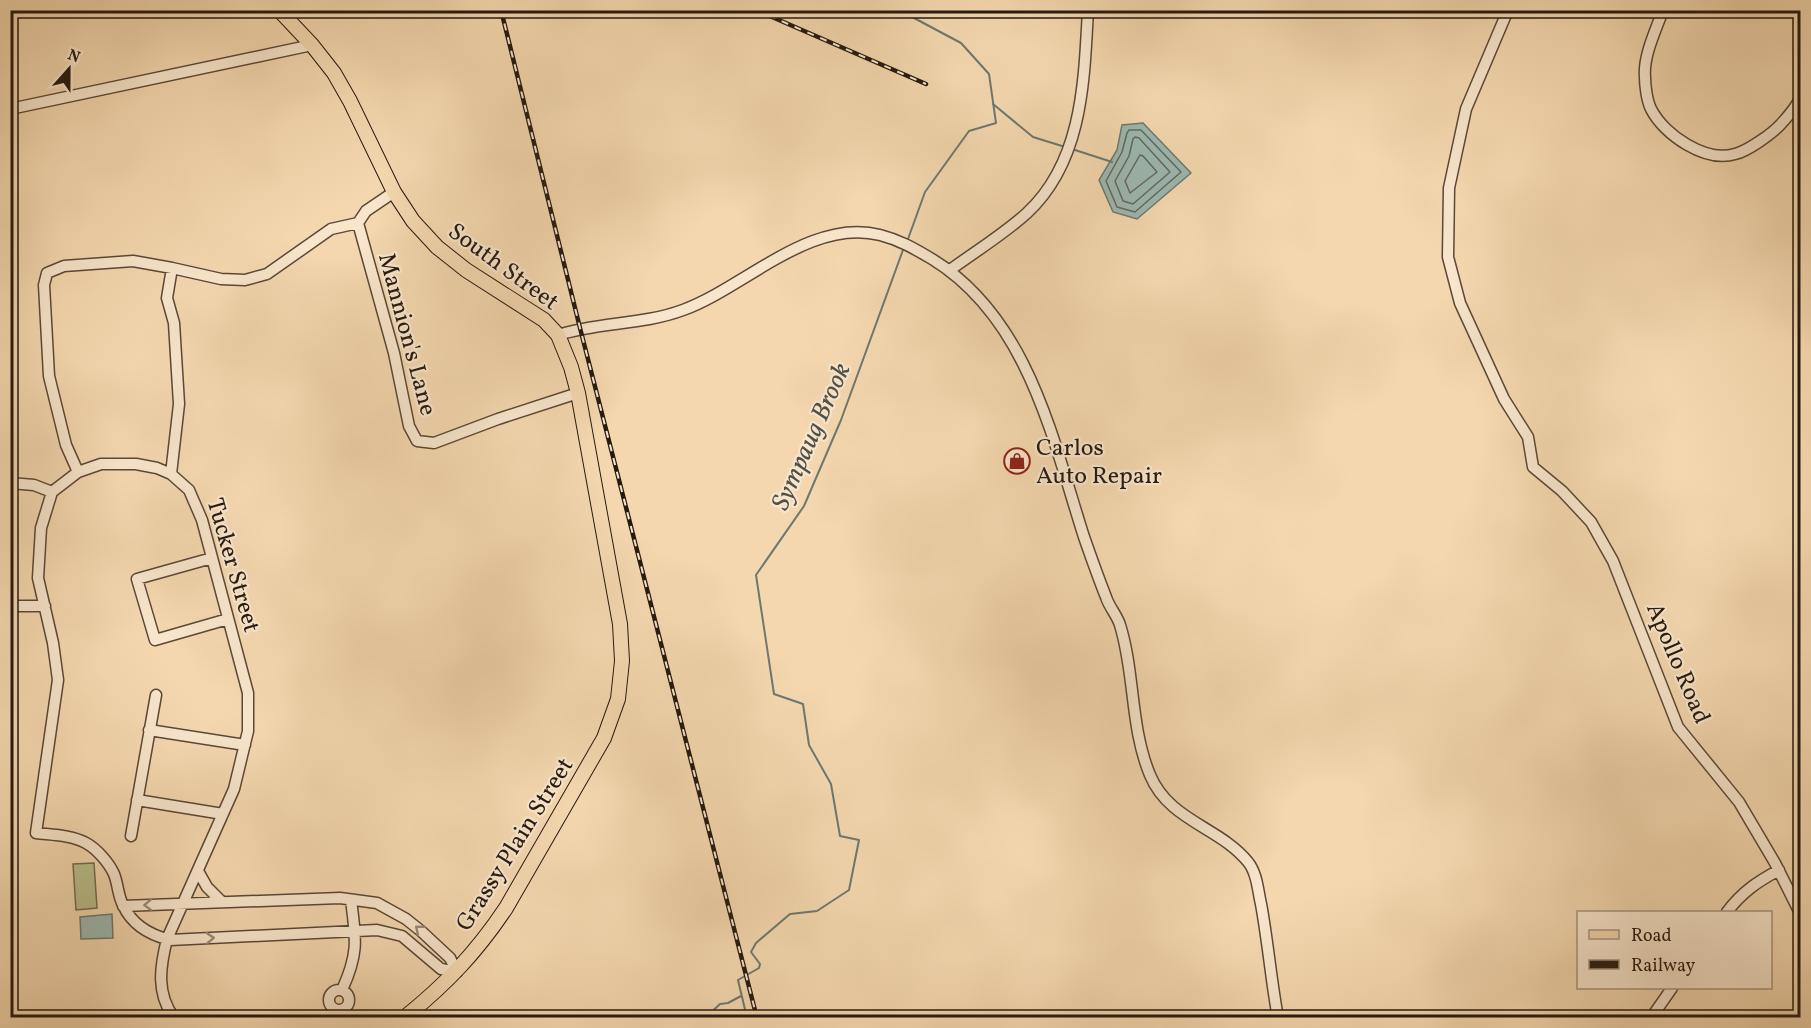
<svg xmlns="http://www.w3.org/2000/svg" width="1811" height="1028" viewBox="0 0 1811 1028" font-family="Vollkorn,serif">
  <style>
    .green { fill: #b9bf8c; stroke: #706c4e; stroke-width: 1.5 }
    .water { fill: #9cb8b0; stroke: #6d7870; stroke-width: 1.5 }
    .lines { fill: none; stroke-linecap: round; stroke-linejoin: round }
    .shore { stroke: #616860; stroke-width: 1.5 }
    .stream { stroke: #6d7870; stroke-width: 2 }
    .minor-casing { stroke: #5a4838; stroke-width: 13 }
    .major-casing { stroke: #261910; stroke-width: 16 }
    .minor { stroke: #f8e5cb; stroke-width: 10 }
    .major { stroke: #f4d7af; stroke-width: 14 }
    .rail-casing { stroke: #261910; stroke-width: 4.5 }
    .rail { stroke: #f8e5cb; stroke-width: 2; stroke-dasharray: 7; stroke-linecap: butt }
    .oneway { stroke: #9a8977 }
    .labels { text-anchor: middle; stroke-width: 4.5; stroke-linejoin: round; paint-order: stroke }
    .street-label { font-size: 24px; fill: #261910; stroke: #f8e5cb }
    .poi-label { font-size: 24px; fill: #261910; stroke: #f8e5cb; text-anchor: start }
    .water-label { font-size: 26px; font-style: italic; fill: #4f5148; stroke: #f8e5cb }
  </style>
  <rect width="100%" height="100%" fill="#f4d7af"/>
  <filter id="stains"><feTurbulence type="fractalNoise" baseFrequency=".00333" numOctaves="4"/><feColorMatrix values="0 0 0 0 .2 0 0 0 0 .09 0 0 0 0 .02 0 0 0 .5 -.17"/></filter>
  <radialGradient id="worn" r=".72"><stop offset=".6" stop-color="#630" stop-opacity="0"/><stop offset="1" stop-color="#630" stop-opacity=".3"/></radialGradient>
  <path class="green" d="M 94,863 L 97,908 L 76,910 L 73,864 Z"/>
  <path class="water" d="M 1143,123 L 1191,173 L 1137,219 L 1113,212 L 1099,180 L 1117,150 L 1122,125 Z
    M 112,914 L 113,938 L 81,939 L 80,917 Z"/>
  <g class="lines">
    <path class="shore" d="M 1129,130 L 1141,130 L 1181,172 L 1135,212 L 1117,207 L 1106,181 L 1122,152 L 1127,133 Z
      M 1135,137 L 1139,138 L 1170,172 L 1133,204 L 1123,201 L 1115,181 L 1129,156 L 1133,139 Z
      M 1140,155 L 1143,156 L 1157,172 L 1130,193 L 1125,181 Z"/>
    <path class="stream" d="M 899,10 L 961,43 L 989,74 L 996,123 L 969,131 L 925,192 L 908,239
      M 993,104 L 1033,137 L 1062,146
      M 1075,150 L 1112,162
      M 654,1018 L 659,1015 L 673,1018
      M 705,1018 L 720,1004 L 728,1003 L 741,996
      M 747,1018 L 738,980 L 759,968 L 760,964 L 751,952 L 756,943 L 790,914 L 817,911 L 849,890 L 859,840 L 840,836 L 831,784 L 809,745 L 803,704 L 774,694 L 756,575 L 804,506 L 841,420 L 903,250"/>
    <g class="minor-casing">
      <path id="minor" d="M 1508,10 L 1466,109 L 1449,188 L 1448,257 L 1460,303 L 1504,399 L 1528,437 L 1533,467 L 1562,491 L 1591,522 L 1613,561 L 1678,727 L 1739,802 L 1775,863 L 1800,913
        M 1663,10 C 1656,30 1643,56 1645,77 C 1645,86 1647,101 1651,109 C 1664,135 1706,163 1735,154 C 1748,151 1773,133 1781,124 C 1789,115 1796,108 1800,98
        M 10,109 L 312,45
        M 394,192 L 366,211 L 358,223 L 394,353 L 409,426 L 417,441 L 434,443 L 498,419 L 578,393
        M 950,270 C 976,251 1004,234 1027,213 C 1083,161 1084,81 1088,10
        M 558,335 C 598,322 643,325 683,310 C 744,288 811,217 880,235 C 900,240 915,249 932,259 C 1028,318 1052,437 1084,537 C 1091,557 1098,577 1106,597 C 1109,607 1117,615 1120,625 C 1135,673 1130,727 1150,775 C 1169,821 1220,827 1248,862 C 1257,873 1258,891 1261,904 C 1268,942 1271,980 1278,1018
        M 78,472 L 66,445 L 49,376 L 44,285 L 47,273 L 64,266 L 133,261 L 172,268 L 221,279 L 245,280 L 267,274 L 331,229 L 358,223
        M 171,474 L 179,404 L 174,323 L 167,298 L 172,268
        M 10,483 L 34,485 L 52,492
        M 212,558 L 137,579 L 155,640 L 228,619
        M 10,606 L 45,606
        M 149,730 L 245,745
        M 137,800 L 223,814
        M 131,836 L 156,695
        M 198,871 L 207,887 L 222,902
        M 123,906 L 340,898 L 377,903 L 406,919 L 421,931 L 450,958 L 457,972
        M 1727,912 C 1742,892 1757,882 1779,870
        M 342,990 C 359,953 356,939 351,900
        M329 1000a10 10 0 1 1 20 0a10 10 0 1 1-20 0Z
        M 174,1018 C 156,993 160,967 167,939 L 234,789 L 248,731 L 248,693 L 202,520 L 189,490 L 171,474 L 157,468 L 136,464 L 101,464 L 78,472 L 52,492 L 41,528 L 38,578 L 53,643 L 58,680 L 36,833 C 53,835 71,835 86,843 C 97,849 109,863 114,874 C 118,884 118,896 123,905 C 132,925 150,935 170,940 L 377,930 L 402,936 L 441,969 L 457,972
        M 1651,1018 L 1672,988"/>
    </g>
    <g class="major-casing">
      <path id="major" d="M 279,10 L 312,45 L 334,73 L 350,101 L 394,192 L 413,221 L 437,247 L 466,270 L 544,320 L 558,335 L 571,367 L 578,393 L 620,624 L 622,661 L 618,699 L 604,738 L 506,908 C 476,953 446,984 404,1018"/>
    </g>
    <use href="#minor" class="minor"/>
    <use href="#major" class="major"/>
    <g class="rail-casing">
      <path id="rail" d="M 501,10 L 580,328 L 757,1018
        M 756,10 L 926,84"/>
    </g>
    <use href="#rail" class="rail"/>
  </g>
  <defs><path id="oneway-chevron" d="M-2-3.5L2.5 0L-2 3.5" fill="none" stroke-width="1.6" stroke-linecap="round" stroke-linejoin="round" transform="scale(1.5)"/></defs>
  <g class="oneway">
    <use href="#oneway-chevron" transform="translate(148 905) rotate(178)"/>
    <use href="#oneway-chevron" transform="translate(419 929) rotate(-140)"/>
    <use href="#oneway-chevron" transform="translate(210 938) rotate(-3)"/>
  </g>
  <defs>
    <g id="shop-ring" transform="scale(1.35)"><circle r="9.5" fill="#f8e5cb" stroke="#8f2418" stroke-width="1.5"/><path d="M-5-2.5h2.3a2.7 3.5 0 0 1 5.4 0H5L5.5 6h-11ZM-1.5-2.5h3a1.5 2.3 0 0 0-3 0Z" fill="#8f2418"/></g>
  </defs>
  <g fill-rule="evenodd">
    <use href="#shop-ring" x="1017" y="461"/>
  </g>
  <g class="labels">
    <g class="street-label">
      <text transform="translate(504 266) rotate(36)" y="8">South Street</text>
      <text transform="translate(408 334) rotate(75)" y="8">Mannion's Lane</text>
      <text transform="translate(234 565) rotate(74)" y="8">Tucker Street</text>
      <text transform="translate(1679 663) rotate(67)" y="8">Apollo Road</text>
      <text transform="translate(514 844) rotate(-58)" y="8">Grassy Plain Street</text>
    </g>
    <g class="poi-label">
      <text x="1036" y="455">Carlos<tspan x="1036" dy="28">Auto Repair</tspan></text>
    </g>
    <g class="water-label">
      <text transform="translate(810 436) rotate(-66)" y="9">Sympaug Brook</text>
    </g>
  </g>
  <rect width="1811" height="1028" fill="none" stroke="#f4d7af" stroke-width="36"/>
  <rect x="12" y="12" width="1787" height="1004" fill="none" stroke="#261910" stroke-width="3"/>
  <rect x="18" y="18" width="1775" height="992" fill="none" stroke="#261910" stroke-width="1.5"/>
  <rect x="1577" y="911" width="195" height="78" fill="#f8e5cb" stroke="#a49380" stroke-width="1.5"/>
  <rect x="1589" y="930" width="30" height="9" fill="#f4d7af" stroke="#a49380" stroke-width="1.5"/>
  <text x="1631" y="941" font-size="18" fill="#261910">Road</text>
  <rect x="1589" y="960" width="30" height="9" fill="#261910" stroke="#a49380" stroke-width="1.5"/>
  <text x="1631" y="971" font-size="18" fill="#261910">Railway</text>
  <g transform="translate(69 69) rotate(21)" stroke="#f8e5cb" stroke-width="4.5" paint-order="stroke">
  <path d="M0-4.5L10 22L0 15L-10 22Z" fill="#261910"/>
  <text y="-9" font-size="16" font-weight="bold" text-anchor="middle" fill="#261910">N</text>
  </g>
  <rect width="100%" height="100%" filter="url(#stains)"/>
  <rect width="100%" height="100%" fill="url(#worn)"/>
</svg>
